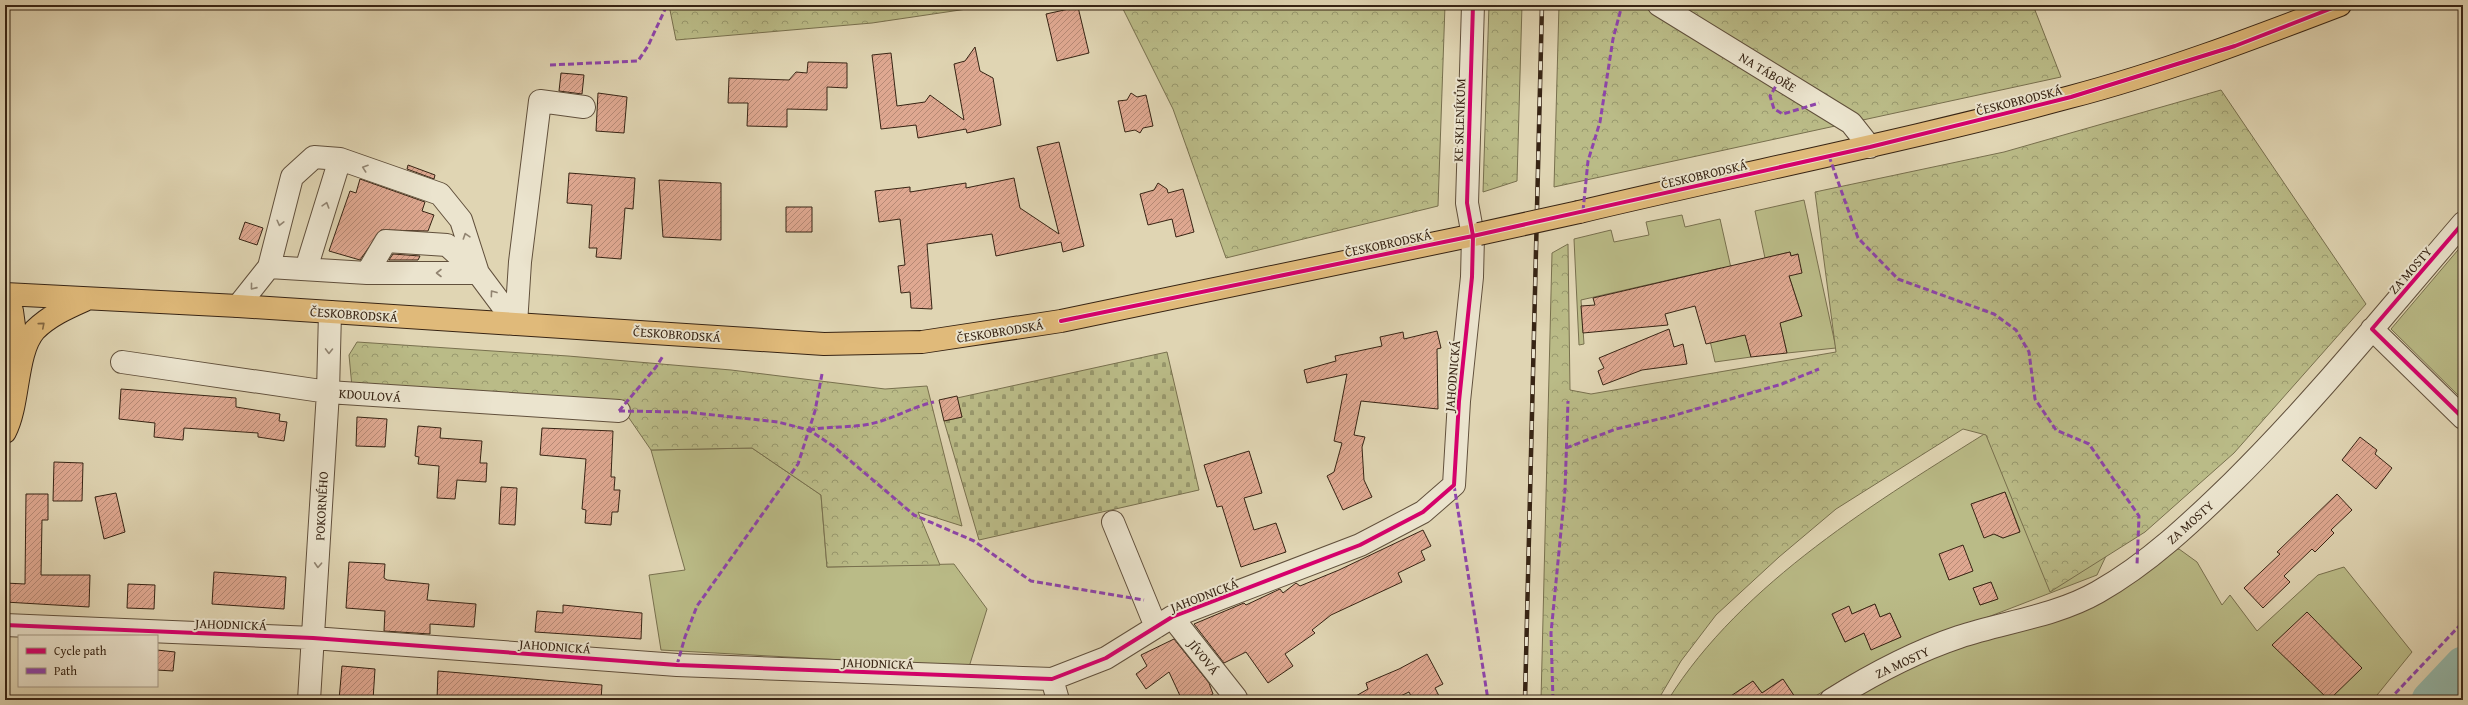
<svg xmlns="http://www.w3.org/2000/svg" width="2468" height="705" viewBox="0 0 2468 705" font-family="'Gentium Book Plus',serif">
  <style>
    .green { fill: #babb87; stroke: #78704e; fill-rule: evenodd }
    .forest { fill: url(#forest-crowns); stroke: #78704e }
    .cemetery { fill: url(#cemetery-stones); stroke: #78704e }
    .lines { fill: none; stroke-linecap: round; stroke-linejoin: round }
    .river { stroke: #94b9ac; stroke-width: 37 }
    .building { fill: url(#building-hatch); stroke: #372414 }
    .minor-casing { stroke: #61503c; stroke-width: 24 }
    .major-casing { stroke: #372414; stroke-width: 24 }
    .minor { stroke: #ebe4ce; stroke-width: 22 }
    .major { stroke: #e0ba7a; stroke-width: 22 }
    .rail-casing { stroke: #372414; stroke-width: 4.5 }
    .rail { stroke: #ebe4ce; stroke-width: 3; stroke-dasharray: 9; stroke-linecap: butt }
    .major-bridge-casing { stroke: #372414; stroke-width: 24; stroke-linecap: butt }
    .major-bridge { stroke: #e0ba7a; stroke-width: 22 }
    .quiet { stroke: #8e44ad; stroke-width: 3; stroke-dasharray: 6 3; stroke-linecap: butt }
    .cycleway-casing { stroke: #ebe4ce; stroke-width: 6 }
    .cycleway { stroke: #d6006c; stroke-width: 4 }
    .oneway { stroke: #918471 }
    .oneway2 { stroke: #836842 }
    .labels { text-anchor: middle; stroke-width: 4; stroke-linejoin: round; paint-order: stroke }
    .street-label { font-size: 13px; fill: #372414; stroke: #ebe4ce }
  </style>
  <defs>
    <pattern id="forest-crowns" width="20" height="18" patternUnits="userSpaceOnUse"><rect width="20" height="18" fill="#babb87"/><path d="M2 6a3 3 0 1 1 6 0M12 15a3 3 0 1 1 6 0" fill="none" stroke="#98986d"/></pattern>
    <pattern id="cemetery-stones" width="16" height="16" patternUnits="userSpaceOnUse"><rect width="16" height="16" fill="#babb87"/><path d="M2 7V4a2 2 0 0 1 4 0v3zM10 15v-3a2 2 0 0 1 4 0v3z" fill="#98986d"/></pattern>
    <pattern id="building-hatch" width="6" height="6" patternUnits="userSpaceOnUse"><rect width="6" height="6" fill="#dfa891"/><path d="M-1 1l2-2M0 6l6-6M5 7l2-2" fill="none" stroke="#b68975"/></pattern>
  </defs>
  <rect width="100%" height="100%" fill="#e0d5b3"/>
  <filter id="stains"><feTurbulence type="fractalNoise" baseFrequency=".005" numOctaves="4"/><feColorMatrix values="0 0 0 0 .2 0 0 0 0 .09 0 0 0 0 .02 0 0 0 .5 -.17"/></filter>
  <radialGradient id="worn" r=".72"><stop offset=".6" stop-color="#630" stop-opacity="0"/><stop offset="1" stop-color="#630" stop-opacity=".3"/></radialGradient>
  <path class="green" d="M 1804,200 L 1836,348 L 1787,353 L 1777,312 L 1780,312 L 1783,322 L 1802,316 L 1789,276 L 1798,254 L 1791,256 L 1790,252 L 1765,258 L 1755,211 Z
    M 1682,215 L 1685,227 L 1720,219 L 1751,357 L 1715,362 L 1706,324 L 1727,300 L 1721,268 L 1581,300 L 1584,344 L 1579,345 L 1574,239 L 1611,230 L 1614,242 L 1649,235 L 1646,222 Z
    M 2463,244 L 2463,400 L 2391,329 Z
    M 1994,428 L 2106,556 L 2097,575 L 1905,649 L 1850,675 L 1809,700 L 1793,700 L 1795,698 L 1782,679 L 1762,693 L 1753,681 L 1738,691 L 1743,700 L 1668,700 C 1742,582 1879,500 1994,428 ZM 2005,492 L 2020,531 L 2003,538 L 1994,534 L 1972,504 ZM 1940,554 L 1972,571 L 1949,580 ZM 1991,582 L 1997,599 L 1980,605 L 1974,588 ZM 1875,604 L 1880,617 L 1890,613 L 1901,637 L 1871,649 L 1864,633 L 1845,642 L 1832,614 L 1849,607 L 1852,614 Z
    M 752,448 L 821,495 L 827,567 L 954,564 L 987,609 L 969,667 L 661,650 L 649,575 L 685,570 L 651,450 Z
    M 2179,549 L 2197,562 L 2222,605 L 2230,595 L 2257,631 L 2318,575 L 2344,567 L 2412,652 L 2373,700 L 1846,700 L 1884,674 L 2007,630 L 2168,551 Z"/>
  <path class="forest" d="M 669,5 L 994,5 L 872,23 L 676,40 Z
    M 1121,5 L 1445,5 L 1438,206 L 1226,258 L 1173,109 Z
    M 1489,5 L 1522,5 L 1517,181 L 1483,192 Z
    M 1559,5 L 2033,5 L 2061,77 L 1554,187 Z
    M 2221,90 L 2366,304 L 2234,453 L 2145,532 L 2050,592 L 1986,435 L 1963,429 L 1836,509 L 1779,557 L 1716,615 L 1681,661 L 1658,700 L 1541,700 L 1552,253 L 1568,244 L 1570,390 L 1591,394 L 1836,352 L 1815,192 L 2004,152 Z
    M 357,342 L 568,356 L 731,370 L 885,389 L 927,386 L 962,526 L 918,512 L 940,565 L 827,567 L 821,495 L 752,448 L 651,450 L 618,402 L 352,387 L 349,355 Z
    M 2463,676 L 2463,700 L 2441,700 Z"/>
  <path class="cemetery" d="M 1167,352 L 1199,490 L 979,540 L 944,421 L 962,417 L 957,398 Z"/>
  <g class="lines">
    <path class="river" d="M 2430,700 L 2463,665"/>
  </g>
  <path class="building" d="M 1078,7 L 1089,53 L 1057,61 L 1046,14 Z
    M 975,47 L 980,71 L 993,78 L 1001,125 L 967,133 L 966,129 L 918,138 L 916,125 L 881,129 L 872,55 L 891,53 L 897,106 L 925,102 L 930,95 L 964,120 L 954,64 L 965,61 Z
    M 808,62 L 847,63 L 847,88 L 827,87 L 827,110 L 787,109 L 787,127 L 747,126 L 748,103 L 728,103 L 729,78 L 789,80 L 796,72 L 807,73 Z
    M 561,73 L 584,75 L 582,94 L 559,91 Z
    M 598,93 L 627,97 L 624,133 L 596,131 Z
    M 1131,93 L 1137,97 L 1146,95 L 1153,126 L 1143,128 L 1140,133 L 1135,130 L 1125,132 L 1118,101 L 1127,100 Z
    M 1059,142 L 1084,246 L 1063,252 L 1061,242 L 996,256 L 992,234 L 927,244 L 932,309 L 911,308 L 910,292 L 901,293 L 898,266 L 905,265 L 900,219 L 879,222 L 875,191 L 910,187 L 910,192 L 966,183 L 966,188 L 1014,178 L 1020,208 L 1059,234 L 1037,147 Z
    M 408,165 L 435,175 L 434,179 L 407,169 Z
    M 569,173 L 635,178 L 633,209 L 625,208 L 621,259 L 596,257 L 597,248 L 589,248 L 592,205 L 567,203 Z
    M 360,179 L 425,202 L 422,211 L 434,215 L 428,231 L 381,230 L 360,260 L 329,251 L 350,191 L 356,193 Z
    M 659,180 L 721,183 L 721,240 L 663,237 Z
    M 1158,183 L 1167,189 L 1168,193 L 1183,189 L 1194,232 L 1176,237 L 1172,219 L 1148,225 L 1140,194 L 1154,190 Z
    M 786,207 L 812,207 L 812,232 L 786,232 Z
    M 245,222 L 263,228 L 257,245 L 239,239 Z
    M 1790,252 L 1791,256 L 1798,254 L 1802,273 L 1789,276 L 1802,316 L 1780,323 L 1787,353 L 1751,357 L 1745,335 L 1706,344 L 1695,306 L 1665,314 L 1668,325 L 1583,333 L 1581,306 L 1595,305 L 1593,298 Z
    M 393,254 L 420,256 L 418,260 L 389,260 Z
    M 1669,329 L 1674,347 L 1683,344 L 1687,364 L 1642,370 L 1603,385 L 1598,371 L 1604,368 L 1599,358 Z
    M 1437,331 L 1441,348 L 1437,349 L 1438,409 L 1361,401 L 1354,435 L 1365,437 L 1362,447 L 1364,480 L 1372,497 L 1343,510 L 1327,476 L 1334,472 L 1342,443 L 1334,441 L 1347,374 L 1307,383 L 1304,370 L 1336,361 L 1335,356 L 1382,346 L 1380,337 L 1403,332 L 1404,339 Z
    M 121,389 L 236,398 L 236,407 L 280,414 L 279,421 L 287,422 L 284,441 L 258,437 L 258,433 L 184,428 L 183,440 L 154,437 L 155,423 L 119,419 Z
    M 957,396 L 962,417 L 944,421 L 939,400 Z
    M 357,417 L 387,419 L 385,447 L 356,446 Z
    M 418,426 L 441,428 L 440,438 L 482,441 L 480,463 L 487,463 L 486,482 L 457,480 L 455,499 L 437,498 L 439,466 L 418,464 L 419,457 L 415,456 Z
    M 542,428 L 613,431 L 611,477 L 615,477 L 614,490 L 620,490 L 618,512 L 612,512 L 611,525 L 585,523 L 586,510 L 582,509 L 586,459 L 540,455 Z
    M 2360,437 L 2377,450 L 2375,454 L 2392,468 L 2376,489 L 2342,460 Z
    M 1249,451 L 1262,493 L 1244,498 L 1254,530 L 1276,523 L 1286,552 L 1241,567 L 1222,506 L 1217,507 L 1204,465 Z
    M 54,462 L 83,463 L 82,501 L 53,501 Z
    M 501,487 L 517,488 L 515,525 L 499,524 Z
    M 2005,492 L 2020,532 L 2003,538 L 1994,534 L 1984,538 L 1971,504 Z
    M 116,493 L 125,532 L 104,539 L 95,497 Z
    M 26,494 L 48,494 L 48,520 L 42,520 L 41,575 L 90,575 L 89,607 L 5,602 L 5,583 L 25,584 Z
    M 2337,494 L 2352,510 L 2331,530 L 2334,533 L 2315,552 L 2312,549 L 2284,576 L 2290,582 L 2263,608 L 2244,588 L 2280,554 L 2277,552 Z
    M 1423,530 L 1431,546 L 1421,551 L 1425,560 L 1398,573 L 1402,582 L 1331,615 L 1312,630 L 1315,633 L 1285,654 L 1293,666 L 1268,683 L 1246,652 L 1224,663 L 1194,624 L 1244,603 L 1246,605 L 1280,589 L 1283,593 L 1296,583 L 1300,586 L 1339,570 Z
    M 1963,545 L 1973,571 L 1949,580 L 1939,554 Z
    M 349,562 L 385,564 L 384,578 L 387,580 L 429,584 L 427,600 L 476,604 L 474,627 L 430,624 L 430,634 L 384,631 L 385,611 L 346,608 Z
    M 214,572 L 286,577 L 284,609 L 212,604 Z
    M 1991,582 L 1998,599 L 1980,605 L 1973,588 Z
    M 128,584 L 155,585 L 154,609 L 127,608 Z
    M 1875,604 L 1880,617 L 1890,613 L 1901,637 L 1871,650 L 1864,633 L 1845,642 L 1832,614 L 1849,606 L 1852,614 Z
    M 563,605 L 642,613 L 641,639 L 535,632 L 537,611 L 563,613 Z
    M 2307,612 L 2362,668 L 2329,700 L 2272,645 Z
    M 1174,639 L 1209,683 L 1213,694 L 1201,700 L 1182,700 L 1169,672 L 1146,689 L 1136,674 L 1147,666 L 1141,655 Z
    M 157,650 L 175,652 L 173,671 L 157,670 Z
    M 1427,654 L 1443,684 L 1435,688 L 1441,700 L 1413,700 L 1409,692 L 1392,700 L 1349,700 L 1368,689 L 1366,683 L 1399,669 Z
    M 342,666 L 375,669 L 373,700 L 339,700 Z
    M 438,671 L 602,685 L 601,700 L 437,700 Z
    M 1783,679 L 1797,700 L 1725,700 L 1753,681 L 1762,693 Z"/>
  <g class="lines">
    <g class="minor-casing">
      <path id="minor" d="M 1659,5 L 1851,123 L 1870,147
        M 306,269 L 340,159
        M 367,273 L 386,241 L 447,245 L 478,273 L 516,324
        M 238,306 L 269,267 L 292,177 L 314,157 L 340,159 L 440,194 L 461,220 L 478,273 L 367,273 L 269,267
        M 516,324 L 520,262 L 540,101 L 584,107
        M 2372,329 L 2463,418
        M 122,362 L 328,392 L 619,411
        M 1113,522 L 1156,627
        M 1172,617 L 1236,698
        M 5,625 L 313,638 L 677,665 L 1052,679 L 1106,658 L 1172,617 L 1360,545 L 1423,512 L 1454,485 L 1459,401 L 1472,277 L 1473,236 L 1467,203 L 1473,5
        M 1052,679 L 1058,700
        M 309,700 L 328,392 L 330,312
        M 1831,700 C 1871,675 1914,652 1959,637 C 2004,622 2056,616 2098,592 C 2149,563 2192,522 2233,482 C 2315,401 2388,310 2463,223"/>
    </g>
    <g class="major-casing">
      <path id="major" d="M 1579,212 C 1742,173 1907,141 2070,97 C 2162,73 2251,39 2340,5
        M 5,294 L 238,306 L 824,344 L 922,342 L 1061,321 L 1479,234
        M 5,300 L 12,311 L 19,363
        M 5,432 C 20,403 15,353 35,330 C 49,316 67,308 85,300"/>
    </g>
    <use href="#minor" class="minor"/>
    <use href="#major" class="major"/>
    <g class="rail-casing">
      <path id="rail" d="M 1525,700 L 1542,5"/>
    </g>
    <use href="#rail" class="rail"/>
    <g class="major-bridge-casing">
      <path id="major-bridge" d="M 1479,234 L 1579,212"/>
    </g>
    <use href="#major-bridge" class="major-bridge"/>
    <path class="quiet" d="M 550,65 L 638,61 L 648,46 L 667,5
      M 1780,79 L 1770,96 L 1774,109 L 1783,114 L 1819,103
      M 1829,156 L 1858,238 L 1898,279 L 1994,314 L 2016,330 L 2029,352 L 2035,399 L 2056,430 L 2089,444 L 2139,516 L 2137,565
      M 1583,211 L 1588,161 L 1600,122 L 1613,39 L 1622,5
      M 619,411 L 686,412 L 778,422 L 809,430 L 833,446 L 914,515 L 974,541 L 1031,581 L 1144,600
      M 619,411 L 656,367 L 663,356
      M 809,430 C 829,426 850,428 870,424 C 893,419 912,407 934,402
      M 1566,448 L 1616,429 L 1672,416 L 1782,384 L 1819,369
      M 1454,485 L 1488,700
      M 677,665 L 685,637 L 697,606 L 798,464 L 815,411 L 822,374
      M 1553,700 L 1551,633 L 1565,490 L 1568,401
      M 2389,700 L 2463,622"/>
    <g class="cycleway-casing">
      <path id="cycleway" d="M 2463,223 L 2372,329 L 2463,418
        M 1061,321 L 1473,236 L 1870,147 L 2071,97 L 2235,46 L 2340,5
        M 5,625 L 313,638 L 677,665 L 1052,679 L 1106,658 L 1172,617 L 1360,545 L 1423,512 L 1454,485 L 1459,401 L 1472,277 L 1473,236 L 1467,203 L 1473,5"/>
    </g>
    <use href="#cycleway" class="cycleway"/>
  </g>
  <defs><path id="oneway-chevron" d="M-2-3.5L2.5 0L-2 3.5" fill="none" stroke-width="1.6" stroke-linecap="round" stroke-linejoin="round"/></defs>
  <g class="oneway">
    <use href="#oneway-chevron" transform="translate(365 168) rotate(-161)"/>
    <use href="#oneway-chevron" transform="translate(326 205) rotate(-73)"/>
    <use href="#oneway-chevron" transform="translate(280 223) rotate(104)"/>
    <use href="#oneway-chevron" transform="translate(466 236) rotate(-108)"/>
    <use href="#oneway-chevron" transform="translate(439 273) rotate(180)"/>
    <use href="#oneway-chevron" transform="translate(253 287) rotate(129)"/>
    <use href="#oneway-chevron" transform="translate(493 293) rotate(-126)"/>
    <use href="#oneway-chevron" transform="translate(329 351) rotate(91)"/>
    <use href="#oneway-chevron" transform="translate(318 565) rotate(93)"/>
  </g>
  <use class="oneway2" href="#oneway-chevron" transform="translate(42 325) rotate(-41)"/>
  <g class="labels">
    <g class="street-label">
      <text transform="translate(1768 72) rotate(31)" y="5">NA TÁBOŘE</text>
      <text transform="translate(2019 100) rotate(-14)" y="5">ČESKOBRODSKÁ</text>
      <text transform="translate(1459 120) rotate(-88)" y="5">KE SKLENÍKŮM</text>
      <text transform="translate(1704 174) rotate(-13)" y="5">ČESKOBRODSKÁ</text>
      <text transform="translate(1388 243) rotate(-12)" y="5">ČESKOBRODSKÁ</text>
      <text transform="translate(2410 270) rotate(-49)" y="5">ZA MOSTY</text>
      <text transform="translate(354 314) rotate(4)" y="5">ČESKOBRODSKÁ</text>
      <text transform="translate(1000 331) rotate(-9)" y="5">ČESKOBRODSKÁ</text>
      <text transform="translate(677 334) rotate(4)" y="5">ČESKOBRODSKÁ</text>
      <text transform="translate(1452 376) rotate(-85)" y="5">JAHODNICKÁ</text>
      <text transform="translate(370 395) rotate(4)" y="5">KDOULOVÁ</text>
      <text transform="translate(321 506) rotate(-87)" y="5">POKORNÉHO</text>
      <text transform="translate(2190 522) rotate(-42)" y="5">ZA MOSTY</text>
      <text transform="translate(1204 595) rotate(-21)" y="5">JAHODNICKÁ</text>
      <text transform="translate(231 624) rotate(2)" y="5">JAHODNICKÁ</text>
      <text transform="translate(555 646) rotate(4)" y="5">JAHODNICKÁ</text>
      <text transform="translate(1204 657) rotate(51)" y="5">JÍVOVÁ</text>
      <text transform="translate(1902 662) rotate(-25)" y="5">ZA MOSTY</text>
      <text transform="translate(878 663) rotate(2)" y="5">JAHODNICKÁ</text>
    </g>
  </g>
  <rect width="2468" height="705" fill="none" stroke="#e0d5b3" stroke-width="20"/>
  <rect x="6" y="6" width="2456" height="693" fill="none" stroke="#372414" stroke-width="2"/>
  <rect x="10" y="10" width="2448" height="685" fill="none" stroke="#372414"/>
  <rect x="18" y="635" width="140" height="52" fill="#ebe4ce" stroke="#a39784"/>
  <rect x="26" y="648" width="20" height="6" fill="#d6006c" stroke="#a39784"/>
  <text x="54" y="655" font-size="12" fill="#372414">Cycle path</text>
  <rect x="26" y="668" width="20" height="6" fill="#8e44ad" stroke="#a39784"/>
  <text x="54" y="675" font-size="12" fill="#372414">Path</text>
  <rect width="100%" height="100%" filter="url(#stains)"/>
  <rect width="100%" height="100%" fill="url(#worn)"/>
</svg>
